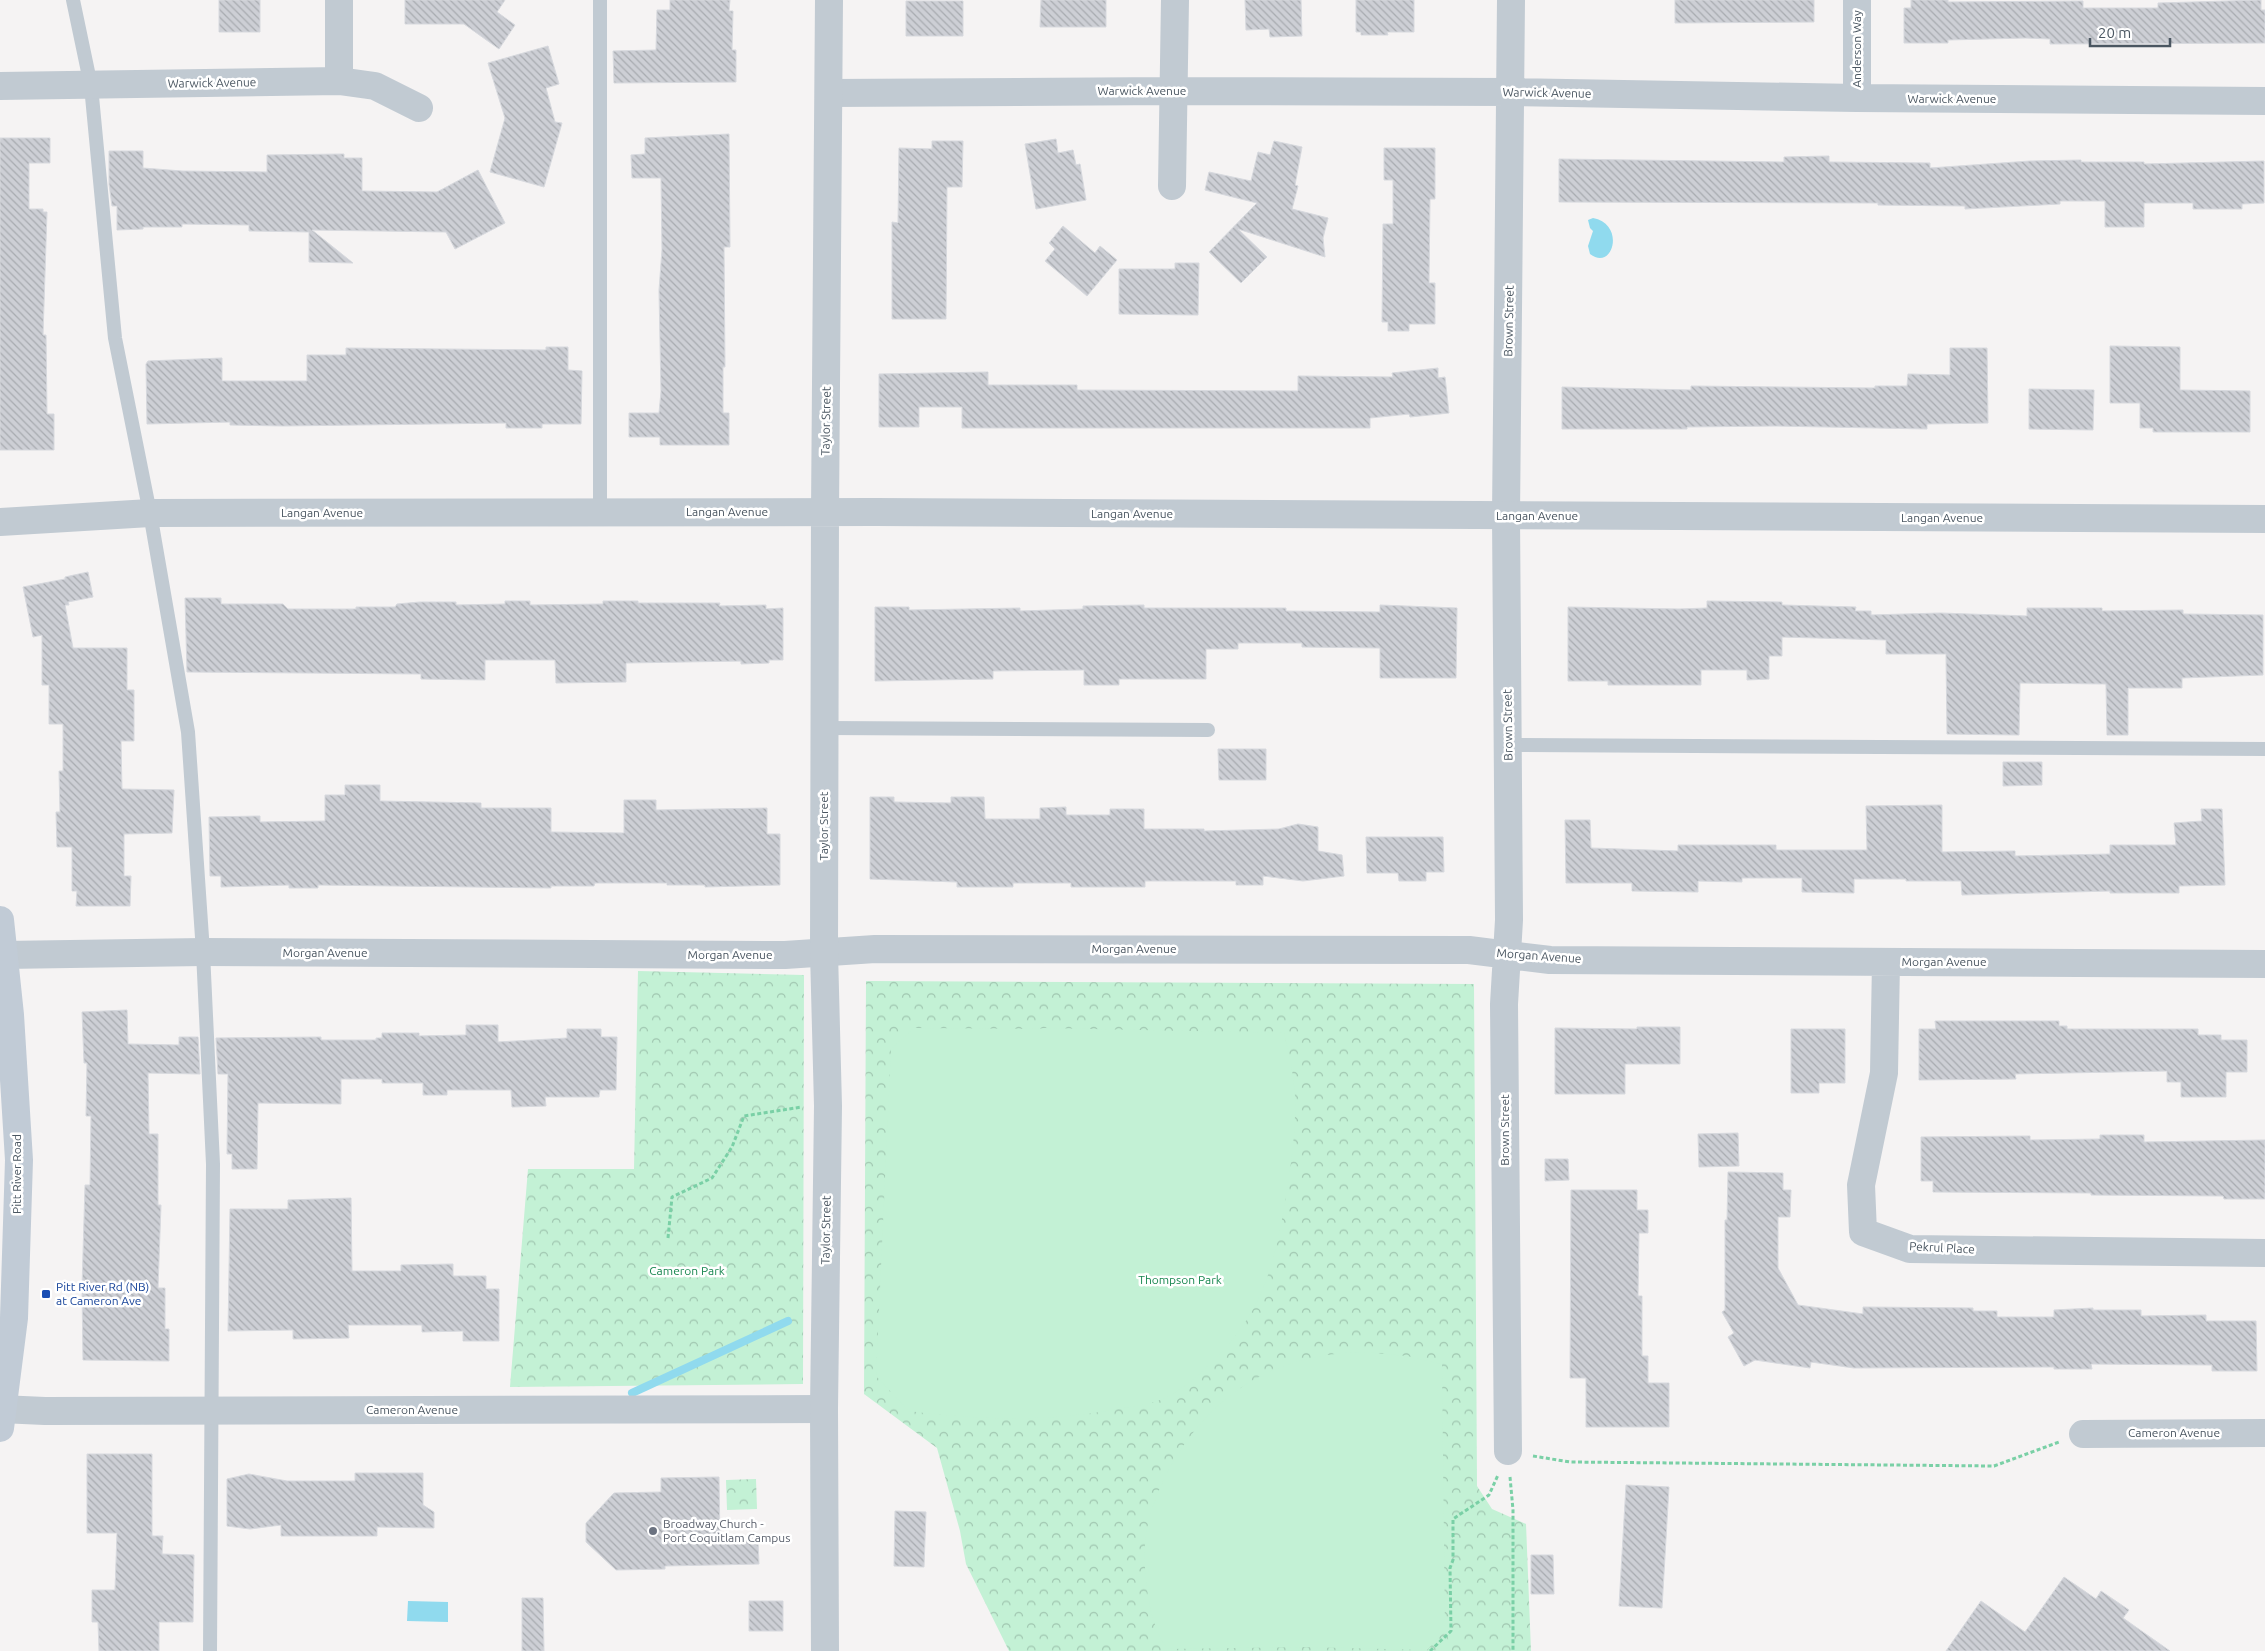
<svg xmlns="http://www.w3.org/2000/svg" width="2265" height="1651" viewBox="0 0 2265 1651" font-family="Ubuntu,sans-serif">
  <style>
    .park { fill: url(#park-crowns) }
    .pitch { fill: #c3f1d5 }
    .water { fill: #90daee }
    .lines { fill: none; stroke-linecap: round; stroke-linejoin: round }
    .stream { stroke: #90daee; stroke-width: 8 }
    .building { fill: url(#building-back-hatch); stroke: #d7d9de }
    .path { stroke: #7ad0a6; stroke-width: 3; stroke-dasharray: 4 2.5; stroke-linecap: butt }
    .service { stroke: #c1cad2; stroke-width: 14 }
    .minor { stroke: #c1cad2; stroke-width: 28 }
    .tertiary { stroke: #c1cad2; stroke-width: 28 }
    .secondary { stroke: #c1cbd6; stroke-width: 28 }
    .transit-dot { fill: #1a4fb4; stroke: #fff; stroke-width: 2 }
    .worship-dot { fill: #6b7280; stroke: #fff; stroke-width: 2 }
    .labels { text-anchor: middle; stroke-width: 5; stroke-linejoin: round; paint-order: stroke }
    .street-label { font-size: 12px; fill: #4a5661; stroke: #fff }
    .park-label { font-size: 12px; fill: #17864f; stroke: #fff }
    .transit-label { font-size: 12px; fill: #164399; stroke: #fff; text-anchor: start }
    .worship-label { font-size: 12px; fill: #5b616d; stroke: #fff; text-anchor: start }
  </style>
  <defs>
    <pattern id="park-crowns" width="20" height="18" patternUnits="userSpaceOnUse" patternTransform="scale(1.25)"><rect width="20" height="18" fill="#c3f1d5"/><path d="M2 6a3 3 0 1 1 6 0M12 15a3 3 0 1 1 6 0" fill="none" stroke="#a0c6b0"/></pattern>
    <pattern id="building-back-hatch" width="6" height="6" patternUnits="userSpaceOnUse" patternTransform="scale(1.25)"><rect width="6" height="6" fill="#cdcfd5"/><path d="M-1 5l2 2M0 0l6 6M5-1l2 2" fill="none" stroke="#a8abb0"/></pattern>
  </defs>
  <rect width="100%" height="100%" fill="#f5f3f3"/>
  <path class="park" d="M 638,971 L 804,975 L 803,1384 L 510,1387 L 528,1169 L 634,1169 Z
    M 866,981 L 1474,984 L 1477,1486 L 1492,1509 L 1526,1524 L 1531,1651 L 1009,1651 L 966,1564 L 960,1531 L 937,1448 L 864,1394 Z
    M 756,1479 L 757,1509 L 727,1510 L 726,1480 Z"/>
  <path class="pitch" d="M 914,1028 L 1038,1029 L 1044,1028 L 1284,1033 C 1289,1054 1294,1075 1295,1096 C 1296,1128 1292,1159 1287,1190 C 1276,1260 1264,1312 1212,1362 C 1196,1378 1181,1391 1160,1400 C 1145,1406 1128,1407 1112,1410 C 1044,1422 978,1420 909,1411 L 876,1376 L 891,1049 Z
    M 1363,1352 L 1407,1356 L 1442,1364 L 1445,1631 L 1427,1650 L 1304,1647 L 1167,1649 C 1155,1631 1149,1609 1147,1588 C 1144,1567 1143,1541 1149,1520 C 1164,1463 1204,1406 1257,1378 C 1290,1360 1326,1353 1363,1352 Z"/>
  <path class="water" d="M 1593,218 C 1626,224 1613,272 1590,254 L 1588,246 L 1593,231 L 1590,228 L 1588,220 Z
    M 408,1601 L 448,1602 L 448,1622 L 407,1621 Z"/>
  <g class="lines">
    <path class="stream" d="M 632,1393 L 788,1321"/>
  </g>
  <path class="building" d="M 219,0 L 260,0 L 260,32 L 219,32 Z
    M 405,0 L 505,0 L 497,12 L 515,25 L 499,49 L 464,24 L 405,24 Z
    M 670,0 L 730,0 L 729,11 L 733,11 L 732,50 L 736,50 L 736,82 L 614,83 L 613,51 L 656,50 L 657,10 L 670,10 Z
    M 1041,0 L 1106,0 L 1106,27 L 1040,27 Z
    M 1245,0 L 1301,0 L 1302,36 L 1270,37 L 1269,29 L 1246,30 Z
    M 1356,0 L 1414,0 L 1414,32 L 1387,32 L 1388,35 L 1361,35 L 1361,32 L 1356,32 Z
    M 1675,0 L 1814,0 L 1814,22 L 1675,23 Z
    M 1911,0 L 1948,0 L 1948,2 L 2083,1 L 2083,8 L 2158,8 L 2158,3 L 2261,0 L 2261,10 L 2265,10 L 2265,43 L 2050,44 L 2050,39 L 2025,38 L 1948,40 L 1948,43 L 1904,43 L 1904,8 L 1911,8 Z
    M 906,1 L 963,1 L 963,36 L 906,36 Z
    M 548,46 L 559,84 L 546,88 L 555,122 L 562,123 L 544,187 L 490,172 L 505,118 L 488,63 Z
    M 729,134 L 730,247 L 724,247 L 725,367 L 723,367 L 723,413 L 729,413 L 729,445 L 660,445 L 660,437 L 629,437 L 629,413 L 659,413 L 661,392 L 659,290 L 662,250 L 661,178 L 632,178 L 631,155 L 645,154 L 645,138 Z
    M 0,138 L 50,138 L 50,163 L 29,163 L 29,209 L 43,209 L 43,212 L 47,212 L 43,335 L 46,335 L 47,414 L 54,414 L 54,450 L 0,450 Z
    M 1056,139 L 1058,153 L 1073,150 L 1076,165 L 1080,164 L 1086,200 L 1036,209 L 1025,144 Z
    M 932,141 L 963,141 L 962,187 L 947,187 L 946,319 L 892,319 L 892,222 L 898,223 L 899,148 L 932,149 Z
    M 1274,141 L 1302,147 L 1295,185 L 1298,186 L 1292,209 L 1328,218 L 1323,238 L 1325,257 L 1238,229 L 1267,257 L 1241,283 L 1209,252 L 1257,203 L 1205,190 L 1209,172 L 1251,181 L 1258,152 L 1270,155 Z
    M 1384,148 L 1435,148 L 1435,199 L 1430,199 L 1429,283 L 1435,283 L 1435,324 L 1409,324 L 1409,331 L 1388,331 L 1388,322 L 1382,322 L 1383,224 L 1393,224 L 1393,180 L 1384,180 Z
    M 109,151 L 143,151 L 143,168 L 182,171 L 267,172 L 267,155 L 344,154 L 344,158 L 362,158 L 362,191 L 437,192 L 478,170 L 505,223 L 455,249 L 446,232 L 312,230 L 353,263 L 309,262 L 309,232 L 249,231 L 249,225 L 182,224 L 182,227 L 143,227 L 143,229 L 117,230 L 117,206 L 112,206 L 109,184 Z
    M 1829,156 L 1829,162 L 1930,163 L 1930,168 L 2030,161 L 2081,160 L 2081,162 L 2144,162 L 2144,164 L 2264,161 L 2264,203 L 2242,204 L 2242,209 L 2193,209 L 2193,203 L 2144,203 L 2144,227 L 2105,227 L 2105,201 L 2060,201 L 2060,204 L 1965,209 L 1965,206 L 1878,205 L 1878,203 L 1559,202 L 1559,159 L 1784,162 L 1784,157 Z
    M 1063,226 L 1095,253 L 1100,246 L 1117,260 L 1087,296 L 1045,261 L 1055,249 L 1049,243 Z
    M 1175,263 L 1199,263 L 1198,315 L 1119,314 L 1119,269 L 1175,269 Z
    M 2110,346 L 2180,347 L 2180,390 L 2250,391 L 2250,432 L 2153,432 L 2153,428 L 2140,428 L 2140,403 L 2110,403 Z
    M 546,347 L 568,347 L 568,370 L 582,371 L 581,424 L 542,424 L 542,428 L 506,428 L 506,423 L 283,426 L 230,425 L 230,422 L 147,424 L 146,364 L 148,361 L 222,358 L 222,381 L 307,381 L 307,355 L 346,355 L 346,348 L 546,350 Z
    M 1950,348 L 1987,348 L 1988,423 L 1927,424 L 1927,429 L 1774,426 L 1687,427 L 1687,429 L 1562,429 L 1562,387 L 1691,390 L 1691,386 L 1875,388 L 1875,386 L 1907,386 L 1908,374 L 1950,375 Z
    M 1438,368 L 1438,378 L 1445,377 L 1449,413 L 1410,417 L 1409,414 L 1370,418 L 1370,428 L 962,428 L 962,407 L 919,407 L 919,427 L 879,427 L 879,374 L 988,372 L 988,385 L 1077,385 L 1077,390 L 1298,391 L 1298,376 L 1393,377 L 1392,373 Z
    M 2029,389 L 2094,390 L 2093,430 L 2029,429 Z
    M 88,572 L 93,597 L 68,602 L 69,605 L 65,605 L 73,648 L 127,648 L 127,690 L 134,690 L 134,741 L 121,741 L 122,789 L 174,790 L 172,833 L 124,834 L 124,876 L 131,876 L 130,906 L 76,906 L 77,891 L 72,891 L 72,847 L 57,847 L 56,812 L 60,812 L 59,771 L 63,771 L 63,724 L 49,724 L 49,685 L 42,685 L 42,635 L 33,637 L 23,587 L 65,579 L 65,577 Z
    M 185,598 L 221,598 L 221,604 L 283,604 L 288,609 L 356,609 L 356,607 L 395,607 L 397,604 L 420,602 L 456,602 L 456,605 L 505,604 L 505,601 L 530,601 L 530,605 L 603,604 L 603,601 L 638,601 L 638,603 L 720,603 L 719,606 L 766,605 L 766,609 L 783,608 L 783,660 L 769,660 L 769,663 L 741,664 L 741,661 L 626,663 L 626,682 L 556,683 L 555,660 L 485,660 L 485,680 L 421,679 L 421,674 L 187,672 Z
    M 1707,601 L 1782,602 L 1782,605 L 1856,607 L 1855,611 L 1871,611 L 1871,615 L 1940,613 L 2027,616 L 2027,608 L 2102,608 L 2102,611 L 2183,610 L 2183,614 L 2263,615 L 2263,675 L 2182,678 L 2182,688 L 2128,688 L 2128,735 L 2107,735 L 2106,684 L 2020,683 L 2019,735 L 1947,734 L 1946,654 L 1886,654 L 1886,640 L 1782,637 L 1782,656 L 1769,656 L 1769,679 L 1747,680 L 1747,670 L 1701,670 L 1701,685 L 1608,685 L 1608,681 L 1568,681 L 1568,607 L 1679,609 L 1707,608 Z
    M 1144,605 L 1144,608 L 1286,608 L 1286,611 L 1380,612 L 1380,605 L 1457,608 L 1456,678 L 1380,678 L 1380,648 L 1302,647 L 1302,643 L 1238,643 L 1238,649 L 1206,649 L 1206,679 L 1119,679 L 1119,685 L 1084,685 L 1084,670 L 993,671 L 993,679 L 875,681 L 875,607 L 909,607 L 909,610 L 1020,608 L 1020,611 L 1083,609 L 1083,606 Z
    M 1218,749 L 1266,749 L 1266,780 L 1219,780 Z
    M 2003,762 L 2042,762 L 2042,785 L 2003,786 Z
    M 345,785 L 380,785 L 380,801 L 481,803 L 481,808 L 551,808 L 551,832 L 624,833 L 624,800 L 656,800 L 656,810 L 767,808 L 767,834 L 780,834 L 780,885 L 705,887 L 705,885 L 667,885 L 667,883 L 595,883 L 594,886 L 551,886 L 551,888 L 318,885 L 318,888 L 289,888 L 289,885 L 221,887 L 221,876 L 210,876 L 209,817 L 260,816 L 260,822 L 325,821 L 325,795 L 345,795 Z
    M 870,797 L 894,797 L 894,802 L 951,803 L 951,797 L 984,797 L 985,819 L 1040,819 L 1040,808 L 1066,807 L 1066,815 L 1110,815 L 1110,809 L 1144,809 L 1144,829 L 1204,829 L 1204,831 L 1279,829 L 1298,824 L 1318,827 L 1318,851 L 1342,855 L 1344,876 L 1303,881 L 1263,876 L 1263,885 L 1236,885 L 1236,881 L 1145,881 L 1145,887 L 1071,887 L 1071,883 L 1013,883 L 1013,887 L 957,887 L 957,882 L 870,879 Z
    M 1942,805 L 1942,852 L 2015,851 L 2015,856 L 2110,854 L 2110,845 L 2176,845 L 2174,823 L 2202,821 L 2201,809 L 2222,809 L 2225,885 L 2179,886 L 2179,893 L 2110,893 L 2110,891 L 1962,895 L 1961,881 L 1906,881 L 1906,879 L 1854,879 L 1854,893 L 1802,892 L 1802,878 L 1742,878 L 1742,882 L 1698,881 L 1698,892 L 1632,891 L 1632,883 L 1566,883 L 1565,820 L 1590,820 L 1591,848 L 1678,851 L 1678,845 L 1776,845 L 1776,850 L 1867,850 L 1866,806 Z
    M 1366,837 L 1443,837 L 1444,872 L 1426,872 L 1426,881 L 1399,881 L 1398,873 L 1367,873 Z
    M 127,1010 L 128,1044 L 179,1045 L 179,1037 L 198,1037 L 200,1074 L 148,1073 L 149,1134 L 158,1134 L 158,1205 L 161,1205 L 158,1288 L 165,1288 L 165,1329 L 169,1329 L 169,1361 L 83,1360 L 82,1288 L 85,1185 L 90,1185 L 91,1116 L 86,1116 L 87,1063 L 84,1063 L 82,1012 Z
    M 1935,1021 L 2059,1021 L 2059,1026 L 2067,1026 L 2067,1029 L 2198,1029 L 2198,1035 L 2221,1035 L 2221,1040 L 2247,1040 L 2247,1072 L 2226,1072 L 2226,1097 L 2181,1097 L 2181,1082 L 2167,1082 L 2167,1071 L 2015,1074 L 2016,1079 L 1919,1080 L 1919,1029 L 1936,1029 Z
    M 466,1025 L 498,1025 L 498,1042 L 567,1038 L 567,1029 L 601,1029 L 601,1037 L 617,1037 L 616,1090 L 600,1090 L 599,1097 L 545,1097 L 546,1106 L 512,1107 L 511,1090 L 447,1090 L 447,1095 L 423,1095 L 423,1083 L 382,1083 L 382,1079 L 341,1079 L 341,1104 L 258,1103 L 257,1169 L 232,1169 L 232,1154 L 227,1154 L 228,1074 L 218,1074 L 216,1038 L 321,1037 L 321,1040 L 376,1040 L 376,1038 L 382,1038 L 382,1033 L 419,1033 L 419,1036 L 466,1035 Z
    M 1637,1027 L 1680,1027 L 1680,1064 L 1625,1064 L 1625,1094 L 1555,1094 L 1555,1028 L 1637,1029 Z
    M 1791,1029 L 1845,1029 L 1845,1083 L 1819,1083 L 1819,1093 L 1791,1093 Z
    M 1738,1133 L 1739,1166 L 1699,1167 L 1698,1134 Z
    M 2100,1135 L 2144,1135 L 2144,1142 L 2265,1140 L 2265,1199 L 2224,1199 L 2223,1196 L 2091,1195 L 2091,1193 L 1933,1192 L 1933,1181 L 1921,1181 L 1921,1137 L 2030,1136 L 2030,1140 L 2100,1139 Z
    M 1545,1159 L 1568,1159 L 1569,1180 L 1545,1181 Z
    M 1728,1172 L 1783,1173 L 1783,1190 L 1791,1190 L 1790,1217 L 1778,1217 L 1778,1268 L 1798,1305 L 1863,1314 L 1863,1307 L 1973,1308 L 1973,1311 L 1997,1311 L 1997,1317 L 2054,1317 L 2054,1310 L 2093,1308 L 2093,1310 L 2141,1310 L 2141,1316 L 2206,1315 L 2206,1321 L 2256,1321 L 2257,1371 L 2212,1371 L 2212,1365 L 2091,1364 L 2092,1369 L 2054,1369 L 2054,1367 L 1854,1368 L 1811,1362 L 1810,1368 L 1755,1360 L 1744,1366 L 1728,1337 L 1734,1333 L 1722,1312 L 1725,1310 L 1725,1220 L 1727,1220 Z
    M 1571,1190 L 1637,1190 L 1637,1210 L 1648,1210 L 1648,1233 L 1639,1233 L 1638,1296 L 1642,1296 L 1642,1356 L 1648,1356 L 1648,1383 L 1669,1383 L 1669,1427 L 1586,1427 L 1586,1378 L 1570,1378 Z
    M 351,1198 L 352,1271 L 401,1271 L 401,1265 L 453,1264 L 453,1276 L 486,1276 L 486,1289 L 499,1289 L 499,1341 L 463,1341 L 463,1331 L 422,1332 L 422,1325 L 348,1325 L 349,1338 L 293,1339 L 293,1330 L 228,1331 L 230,1209 L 288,1209 L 288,1200 Z
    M 87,1454 L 152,1454 L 152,1536 L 163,1536 L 162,1554 L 194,1555 L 193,1622 L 159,1622 L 159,1651 L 99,1651 L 98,1622 L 92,1622 L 92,1590 L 115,1590 L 117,1533 L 87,1533 Z
    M 355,1473 L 423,1473 L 423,1505 L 434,1512 L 434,1528 L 377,1527 L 377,1536 L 281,1536 L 281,1525 L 250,1529 L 227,1526 L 227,1479 L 249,1474 L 287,1481 L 355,1481 Z
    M 719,1477 L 720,1540 L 758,1539 L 759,1564 L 665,1566 L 665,1569 L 616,1570 L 586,1542 L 586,1523 L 614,1493 L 661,1492 L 661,1478 Z
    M 1626,1485 L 1669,1487 L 1662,1608 L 1619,1606 Z
    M 895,1511 L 926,1512 L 924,1567 L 894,1566 Z
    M 1531,1555 L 1553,1555 L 1554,1594 L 1531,1594 Z
    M 2064,1577 L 2096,1599 L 2101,1591 L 2129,1610 L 2123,1618 L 2170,1651 L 1946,1651 L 1981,1601 L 2025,1632 Z
    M 522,1598 L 543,1598 L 544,1651 L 522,1651 Z
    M 749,1601 L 783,1601 L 783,1631 L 749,1631 Z"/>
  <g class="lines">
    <path class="path" d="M 668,1238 L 672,1197 L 712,1178 L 732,1147 L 744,1116 L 802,1107
      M 1533,1456 L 1570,1462 L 1994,1466 L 2059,1442
      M 1510,1477 L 1513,1510 L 1513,1651
      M 1430,1651 L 1451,1631 L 1450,1568 L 1453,1560 L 1453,1519 L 1489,1495 L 1498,1475"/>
    <path class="service" d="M 73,0 L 91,86 L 115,338 L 150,513 L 188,732 L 203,952 L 213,1164 L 210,1651
      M 600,0 L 600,512
      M 825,728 L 1208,730
      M 1509,745 L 2265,749"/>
    <path class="minor" d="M 339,81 L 339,0
      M 0,86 L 339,81 L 375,86 L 419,108
      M 830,93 L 1173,91 L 1512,92 L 1857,98 L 2265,101
      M 1857,98 L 1857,0
      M 1172,186 L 1175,0
      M 4,955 L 203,952 L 785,955 L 875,949 L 1469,950 L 1550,960 L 2265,964
      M 1886,962 L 1884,1073 L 1861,1185 L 1863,1232 L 1910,1249 L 2265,1253
      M 0,1409 L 45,1411 L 824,1409
      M 2083,1434 L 2265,1433
      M 1508,1451 L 1504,1004 L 1509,920 L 1506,516 L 1511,0"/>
    <path class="tertiary" d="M 0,522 L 150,513 L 875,512 L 2265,519
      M 825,1651 L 824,1409 L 828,1106 L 824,952 L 825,512 L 829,0"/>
    <path class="secondary" d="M 0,920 L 10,1015 L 19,1160 L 14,1318 L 0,1428"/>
  </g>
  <rect class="transit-dot" x="41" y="1289" width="10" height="10" rx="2.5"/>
  <circle class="worship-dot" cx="653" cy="1531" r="5"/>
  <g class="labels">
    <g class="street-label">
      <text transform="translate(1857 49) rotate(-90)" y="4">Anderson Way</text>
      <text transform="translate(212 83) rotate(-1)" y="4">Warwick Avenue</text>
      <text x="1142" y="95">Warwick Avenue</text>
      <text transform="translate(1547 93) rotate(1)" y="4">Warwick Avenue</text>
      <text x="1952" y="103">Warwick Avenue</text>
      <text transform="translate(1509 321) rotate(-89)" y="4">Brown Street</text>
      <text transform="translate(826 421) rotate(-89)" y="4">Taylor Street</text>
      <text x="727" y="516">Langan Avenue</text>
      <text x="322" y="517">Langan Avenue</text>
      <text x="1132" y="518">Langan Avenue</text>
      <text x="1537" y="520">Langan Avenue</text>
      <text x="1942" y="522">Langan Avenue</text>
      <text transform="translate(1508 725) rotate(-91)" y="4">Brown Street</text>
      <text transform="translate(824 826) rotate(-90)" y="4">Taylor Street</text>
      <text x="1134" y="953">Morgan Avenue</text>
      <text x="325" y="957">Morgan Avenue</text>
      <text x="730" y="959">Morgan Avenue</text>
      <text transform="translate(1539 956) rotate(4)" y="4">Morgan Avenue</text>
      <text x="1944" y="966">Morgan Avenue</text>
      <text transform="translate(1505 1130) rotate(-90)" y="4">Brown Street</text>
      <text transform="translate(17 1174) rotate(-90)" y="4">Pitt River Road</text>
      <text transform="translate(826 1230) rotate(-89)" y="4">Taylor Street</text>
      <text transform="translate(1942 1248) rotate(3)" y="4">Pekrul Place</text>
      <text x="412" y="1414">Cameron Avenue</text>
      <text x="2174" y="1437">Cameron Avenue</text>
    </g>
    <g class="park-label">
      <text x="687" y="1275">Cameron Park</text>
      <text x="1180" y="1284">Thompson Park</text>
    </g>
    <g class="transit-label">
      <text x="56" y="1291">Pitt River Rd (NB)<tspan x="56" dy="14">at Cameron Ave</tspan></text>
    </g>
    <g class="worship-label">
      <text x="663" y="1528">Broadway Church -<tspan x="663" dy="14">Port Coquitlam Campus</tspan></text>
    </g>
  </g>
  <path d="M2090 38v8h80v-8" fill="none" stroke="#4a5661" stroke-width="2.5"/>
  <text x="2098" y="38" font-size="15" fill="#4a5661" stroke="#ffffff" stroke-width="4" paint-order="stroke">20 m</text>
</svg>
